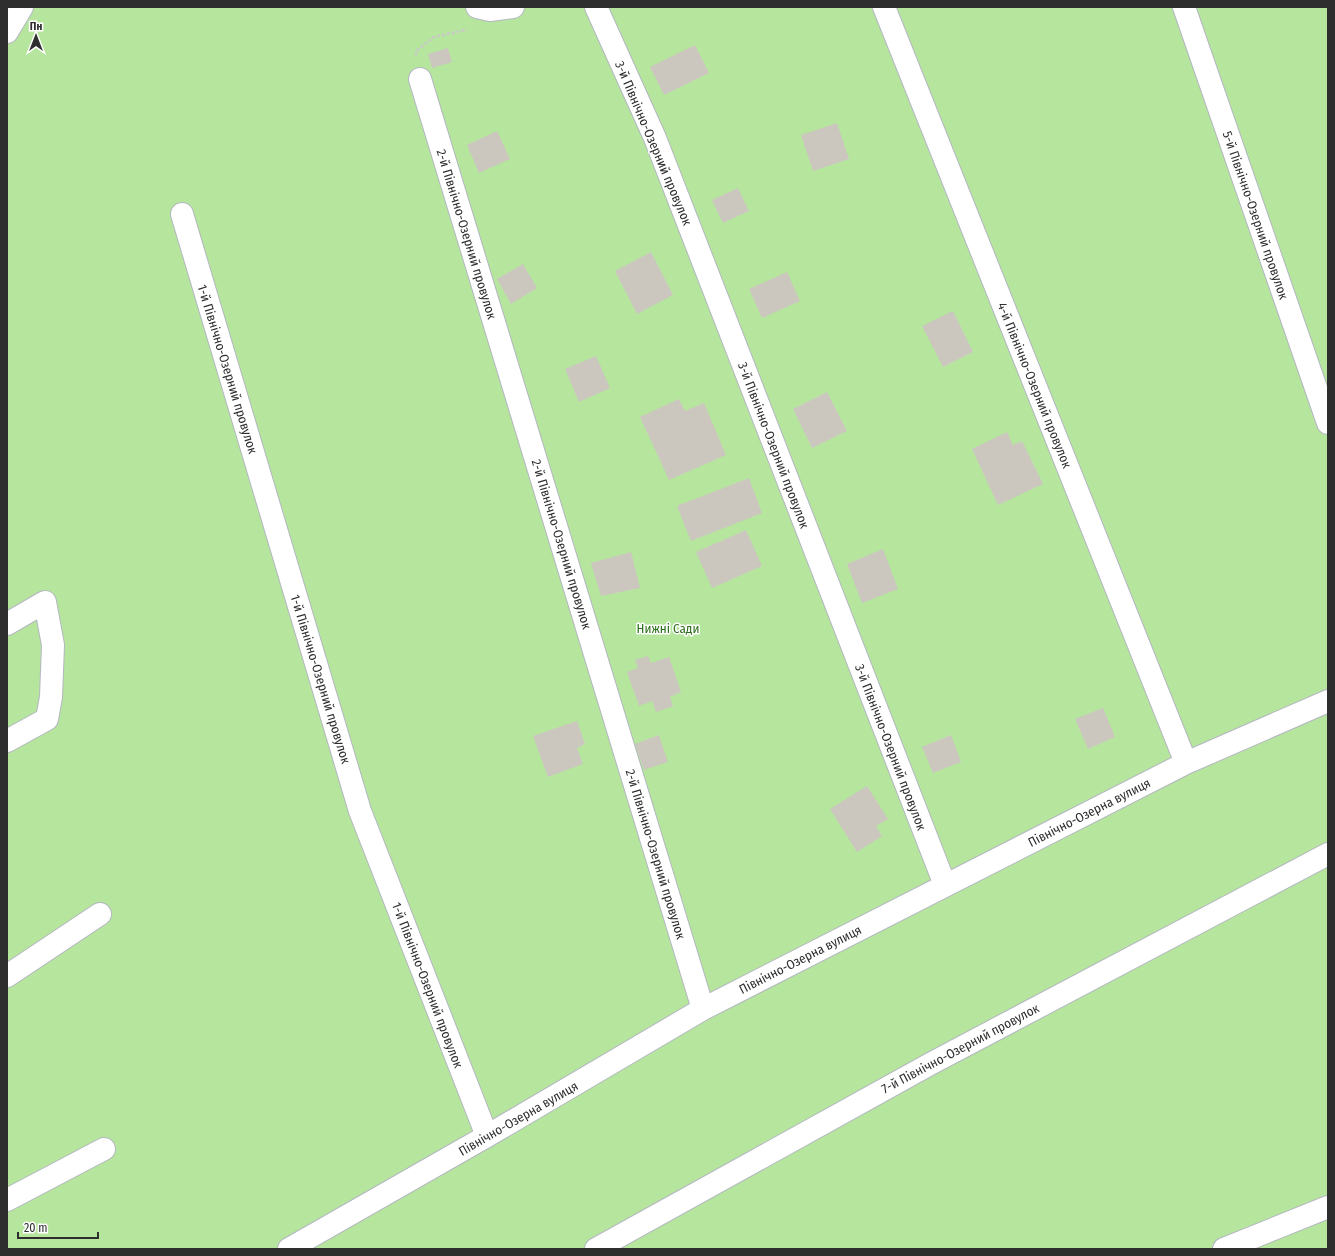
<svg xmlns="http://www.w3.org/2000/svg" width="1335" height="1256" viewBox="0 0 1335 1256" font-family="'Fira Sans Condensed',sans-serif">
  <style>
    .green { fill: #b6e59e }
    .building { fill: #cbc7bf }
    .lines { fill: none; stroke-linecap: round; stroke-linejoin: round }
    .minor-casing { stroke: #b4b7c1; stroke-width: 24 }
    .path { stroke: #c9c9c9; stroke-width: 2.5; stroke-dasharray: 3 2; stroke-linecap: butt }
    .minor { stroke: #fff; stroke-width: 22 }
    .labels { text-anchor: middle; stroke-width: 3; stroke-linejoin: round; paint-order: stroke }
    .street-label { font-size: 13px; fill: #2e2e2e; stroke: #fff }
    .park-label { font-size: 13px; fill: #2c6e1b; stroke: #fff }
  </style>
  <rect width="100%" height="100%" fill="#efe9e1"/>
  <path class="green" d="M 7,7 L 1328,7 L 1328,1249 L 7,1249 Z"/>
  <path class="building" d="M 695,45 L 709,73 L 664,95 L 650,67 Z
    M 448,48 L 452,62 L 432,68 L 428,54 Z
    M 837,123 L 849,159 L 813,171 L 801,135 Z
    M 497,131 L 510,159 L 479,173 L 467,145 Z
    M 738,188 L 749,211 L 723,223 L 712,200 Z
    M 651,252 L 673,295 L 637,314 L 615,271 Z
    M 523,264 L 537,288 L 511,304 L 497,279 Z
    M 787,272 L 800,301 L 762,318 L 749,289 Z
    M 953,311 L 973,352 L 943,367 L 922,326 Z
    M 596,356 L 610,388 L 579,402 L 565,369 Z
    M 827,392 L 847,431 L 812,448 L 793,409 Z
    M 679,399 L 685,411 L 704,403 L 726,455 L 669,480 L 640,417 Z
    M 1007,432 L 1013,445 L 1022,441 L 1043,484 L 998,505 L 972,449 Z
    M 749,478 L 762,513 L 691,541 L 677,506 Z
    M 746,530 L 762,566 L 712,588 L 696,552 Z
    M 883,549 L 898,589 L 862,603 L 847,564 Z
    M 631,552 L 640,588 L 601,596 L 591,563 Z
    M 648,656 L 651,663 L 669,657 L 681,692 L 670,697 L 673,706 L 656,712 L 652,701 L 639,706 L 627,672 L 638,668 L 635,660 Z
    M 1103,708 L 1115,737 L 1088,749 L 1075,719 Z
    M 577,721 L 585,744 L 577,748 L 583,764 L 548,777 L 533,736 Z
    M 659,735 L 668,762 L 644,770 L 635,744 Z
    M 951,735 L 961,762 L 933,773 L 922,747 Z
    M 867,786 L 888,819 L 876,826 L 882,836 L 857,852 L 830,809 Z"/>
  <g class="lines">
    <g class="minor-casing">
      <path id="minor" d="M 477,7 L 490,10 L 513,7
        M 596,7 L 655,138 L 945,885
        M 884,7 L 1186,763
        M 1184,7 L 1328,423
        M 7,32 L 22,7
        M 420,79 L 703,1009
        M 182,214 L 360,811 L 487,1136
        M 7,624 L 45,602 L 53,645 L 51,697 L 47,719 L 7,741
        M 7,976 L 100,914
        M 7,1200 L 104,1149
        M 289,1249 L 487,1136 L 703,1009 L 1186,763 L 1328,701
        M 596,1249 L 932,1063 L 1328,854
        M 1224,1249 L 1328,1207"/>
    </g>
    <path class="path" d="M 416,55 L 416,51 L 434,37 L 465,30 L 467,29"/>
    <use href="#minor" class="minor"/>
  </g>
  <g class="labels">
    <g class="street-label">
      <text transform="translate(654 143) rotate(67)" y="5">3-й Північно-Озерний провулок</text>
      <text transform="translate(1256 215) rotate(71)" y="5">5-й Північно-Озерний провулок</text>
      <text transform="translate(467 234) rotate(73)" y="5">2-й Північно-Озерний провулок</text>
      <text transform="translate(228 369) rotate(73)" y="5">1-й Північно-Озерний провулок</text>
      <text transform="translate(1035 385) rotate(68)" y="5">4-й Північно-Озерний провулок</text>
      <text transform="translate(774 445) rotate(69)" y="5">3-й Північно-Озерний провулок</text>
      <text transform="translate(562 544) rotate(73)" y="5">2-й Північно-Озерний провулок</text>
      <text transform="translate(321 679) rotate(73)" y="5">1-й Північно-Озерний провулок</text>
      <text transform="translate(891 747) rotate(69)" y="5">3-й Північно-Озерний провулок</text>
      <text transform="translate(1089 812) rotate(-27)" y="5">Північно-Озерна вулиця</text>
      <text transform="translate(656 854) rotate(73)" y="5">2-й Північно-Озерний провулок</text>
      <text transform="translate(800 959) rotate(-27)" y="5">Північно-Озерна вулиця</text>
      <text transform="translate(428 985) rotate(69)" y="5">1-й Північно-Озерний провулок</text>
      <text transform="translate(960 1048) rotate(-28)" y="5">7-й Північно-Озерний провулок</text>
      <text transform="translate(518 1118) rotate(-30)" y="5">Північно-Озерна вулиця</text>
    </g>
    <g class="park-label">
      <text x="668" y="633">Нижні Сади</text>
    </g>
  </g>
  <rect width="1335" height="1256" fill="none" stroke="#2e2e2e" stroke-width="16"/>
  <g transform="translate(36 36)" stroke="#ffffff" stroke-width="3" paint-order="stroke">
  <path d="M0-3L7 15L0 10L-7 15Z" fill="#2e2e2e"/>
  <text y="-6" font-size="11" font-weight="bold" text-anchor="middle" fill="#2e2e2e">Пн</text>
  </g>
  <path d="M18 1232v6h80v-6" fill="none" stroke="#2e2e2e" stroke-width="2"/>
  <text x="24" y="1232" font-size="12" fill="#2e2e2e" stroke="#ffffff" stroke-width="3" paint-order="stroke">20 m</text>
</svg>
